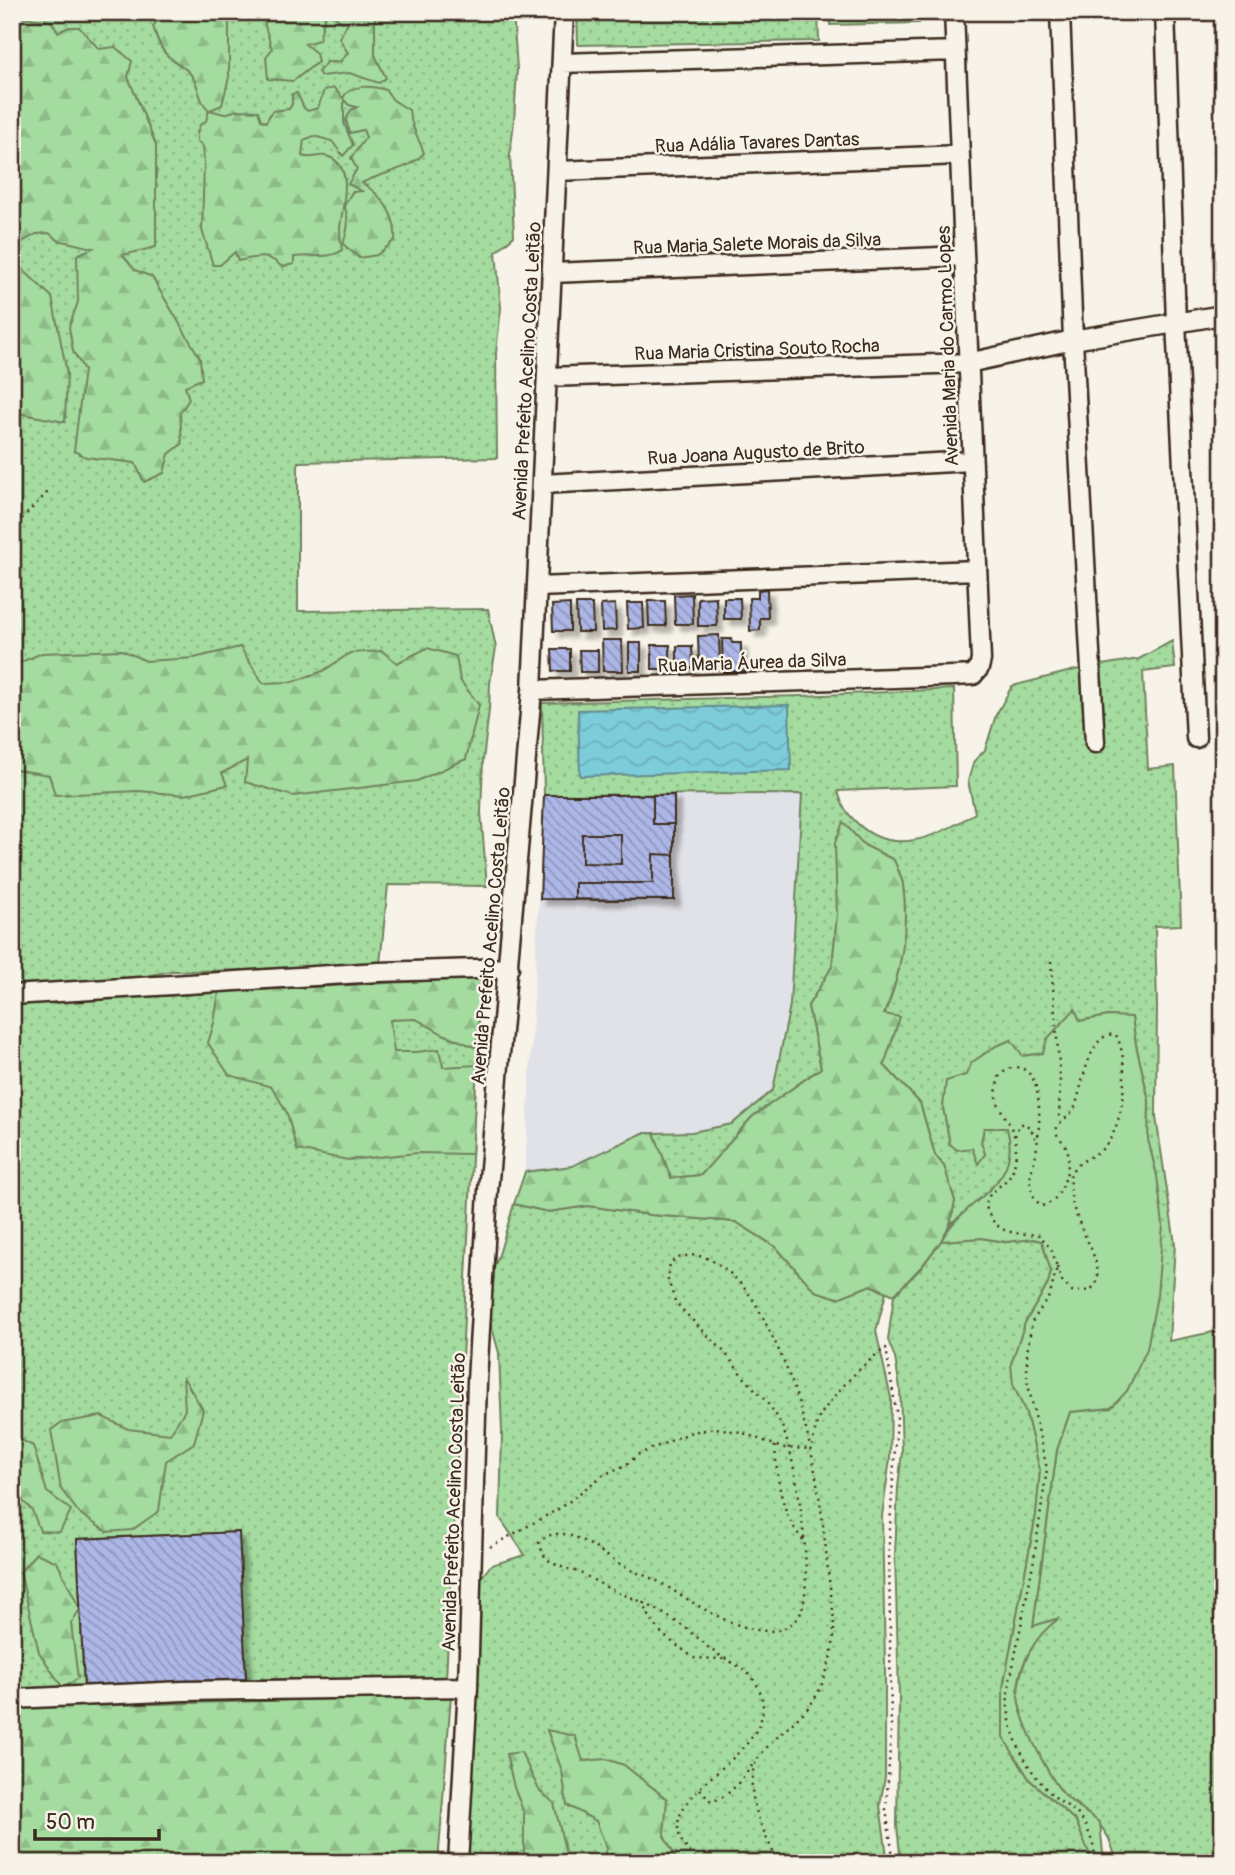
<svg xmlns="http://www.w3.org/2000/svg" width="1235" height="1875" viewBox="0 0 1235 1875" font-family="Pangolin,sans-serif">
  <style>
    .built { fill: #e1e1e8 }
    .grass { fill: url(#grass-dots); stroke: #70825e; stroke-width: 2 }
    .forest { fill: url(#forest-firs); stroke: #70825e; stroke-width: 2 }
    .pitch { fill: #a4db9f; stroke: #70825e; stroke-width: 2 }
    .water { fill: url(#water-waves); stroke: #638b8f; stroke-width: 2 }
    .building { fill: url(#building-back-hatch); stroke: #3b2a1e; stroke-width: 2; filter: url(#shadow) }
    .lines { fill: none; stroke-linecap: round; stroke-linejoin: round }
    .minor-casing { stroke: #3b2a1e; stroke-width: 23 }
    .path { stroke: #3b2a1e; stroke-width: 2.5; stroke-dasharray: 2 5; stroke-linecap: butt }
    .minor { stroke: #f7f3e8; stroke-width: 18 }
    .labels { text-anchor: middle; stroke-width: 5; stroke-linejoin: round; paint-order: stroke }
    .street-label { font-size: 19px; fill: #3b2a1e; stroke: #f7f3e8 }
  </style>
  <defs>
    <pattern id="grass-dots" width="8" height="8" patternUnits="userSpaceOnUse" patternTransform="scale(1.75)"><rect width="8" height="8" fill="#a4db9f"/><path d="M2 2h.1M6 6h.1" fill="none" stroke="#8ebc88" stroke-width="1.8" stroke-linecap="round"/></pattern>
    <pattern id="forest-firs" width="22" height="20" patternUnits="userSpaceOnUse" patternTransform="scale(1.75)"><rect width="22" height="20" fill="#a4db9f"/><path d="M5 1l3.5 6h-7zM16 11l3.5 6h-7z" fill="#8ebc88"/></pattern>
    <pattern id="water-waves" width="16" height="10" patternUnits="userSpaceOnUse" patternTransform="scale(1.75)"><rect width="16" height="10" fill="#7dccda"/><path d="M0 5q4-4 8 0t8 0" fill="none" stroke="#6dafbb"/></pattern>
    <pattern id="building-back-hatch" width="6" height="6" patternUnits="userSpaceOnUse" patternTransform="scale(1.75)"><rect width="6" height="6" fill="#adb7e7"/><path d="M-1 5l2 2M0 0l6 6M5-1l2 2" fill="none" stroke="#8e95bb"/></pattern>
    <filter id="shadow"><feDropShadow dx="6" dy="6" stdDeviation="2" flood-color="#0004"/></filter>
  </defs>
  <rect width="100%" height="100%" fill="#f7f3e8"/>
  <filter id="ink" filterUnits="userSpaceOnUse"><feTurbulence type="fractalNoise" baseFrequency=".0143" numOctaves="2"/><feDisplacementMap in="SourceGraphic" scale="14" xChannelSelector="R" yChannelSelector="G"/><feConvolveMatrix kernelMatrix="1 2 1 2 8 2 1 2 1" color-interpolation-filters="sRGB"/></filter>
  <g filter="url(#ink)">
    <path class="built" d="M 802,794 L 790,1005 L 773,1090 L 732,1124 L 692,1132 L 643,1133 L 572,1166 L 525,1172 L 544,795 Z"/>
    <path class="grass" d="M 12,12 L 513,12 L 517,69 L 514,122 L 510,155 L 514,236 L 496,252 L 501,308 L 496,353 L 497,458 L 298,462 L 298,611 L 488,609 L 496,648 L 490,683 L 489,710 L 483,761 L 481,812 L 487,886 L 388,885 L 380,964 L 287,970 L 171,971 L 136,978 L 12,985 Z
      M 577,12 L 818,12 L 819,41 L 578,45 Z
      M 1172,641 L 1175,668 L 1143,672 L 1148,769 L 1175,766 L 1181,925 L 1155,926 L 1157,1006 L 1156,1117 L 1175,1244 L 1169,1341 L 1223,1330 L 1223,1863 L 1116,1863 C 1112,1835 1100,1823 1079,1806 C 1073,1802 1066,1798 1062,1792 C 1048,1775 1017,1716 1018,1694 C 1019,1666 1034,1636 1057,1620 L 1033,1627 L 1057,1450 L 1070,1412 L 1111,1408 L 1157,1176 L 1148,1140 L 1149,1101 L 1136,1045 L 1132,1018 L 1109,1016 L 1080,1021 L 1075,1009 L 1043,1053 L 1023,1056 L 966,1075 L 943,1107 L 950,1144 L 972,1147 L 978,1163 L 985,1154 L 981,1142 L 984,1128 L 1007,1128 C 1010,1140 1013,1153 1008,1166 C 1001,1185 966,1211 950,1224 L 955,1201 L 944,1166 L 935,1155 L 920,1103 L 884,1065 L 899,1017 L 884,1015 C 901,976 908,928 903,885 C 902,877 897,868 894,860 L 864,845 L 837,915 L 832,967 L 808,1006 L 821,1068 L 752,1117 L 702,1175 L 671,1178 L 654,1133 L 692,1132 L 732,1124 L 773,1090 L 790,1005 L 802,794 L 544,795 L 542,703 L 801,696 L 954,689 L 956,786 L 838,791 C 842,806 846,812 857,823 C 893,858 939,836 975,813 L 968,781 L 974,761 L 985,750 L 996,715 L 1012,686 L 1083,668 L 1139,659 Z
      M 481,978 L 446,1679 L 246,1679 L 238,1532 L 77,1539 L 84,1687 L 12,1690 L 12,1004 Z
      M 514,1204 L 548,1212 L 588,1206 L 651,1215 L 736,1222 L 776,1247 L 815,1291 L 838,1298 L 871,1285 L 886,1293 L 876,1331 L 891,1398 L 890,1459 L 882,1516 L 885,1664 L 885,1777 L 880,1805 L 888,1863 L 464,1863 L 474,1587 L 491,1565 L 525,1555 L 500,1518 L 502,1432 L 499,1353 L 487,1310 L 485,1286 L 498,1258 Z
      M 981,1238 L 1006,1242 L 1033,1239 L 1042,1241 L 1051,1271 L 1048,1284 L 1025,1323 L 1013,1384 L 1026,1413 L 1040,1470 L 1036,1515 L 1003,1688 L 1014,1755 L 1030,1780 L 1076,1821 L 1093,1863 L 901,1863 L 897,1826 L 899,1696 L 895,1554 L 898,1487 L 902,1452 L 900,1388 L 895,1358 L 888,1340 L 894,1295 L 921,1268 L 941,1241 Z"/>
    <path class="forest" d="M 169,12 L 227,12 L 229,22 L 229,77 L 222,105 L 210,110 L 224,114 L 238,110 L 258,111 L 261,120 L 266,122 L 272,111 L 289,109 L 292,104 L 292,94 L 297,93 L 304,108 L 308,111 L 318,108 L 324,90 L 334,88 L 343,98 C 350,83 372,86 386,90 L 393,100 L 409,110 C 410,124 419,139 424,153 C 410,170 382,172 362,183 C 382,195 397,216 395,240 L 377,255 L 359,258 L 343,244 C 348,229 350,220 344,206 L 352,192 L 362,191 L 348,184 L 357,169 L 351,158 L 366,137 L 363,130 L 350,133 L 346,120 L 351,110 L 357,107 L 349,105 L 344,100 L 344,123 L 353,145 L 343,156 L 332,141 L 314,136 L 304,140 L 302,156 C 312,160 320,153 329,157 C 355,166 342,207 340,228 C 340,235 341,243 342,250 C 332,259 309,255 294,257 L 294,264 L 282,267 C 268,253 257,257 238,261 L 235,252 L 220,265 L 213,265 L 202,230 L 204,164 L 203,147 L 197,141 L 197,133 L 200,125 L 206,121 L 209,110 C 199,101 200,92 195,81 C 188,67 177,65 167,55 C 159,48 156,35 153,26 L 161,16 Z
      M 264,12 L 326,12 L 319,40 L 305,44 L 316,53 L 318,62 L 293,81 L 268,79 L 266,57 L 272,49 L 265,26 Z
      M 328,12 L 375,12 L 375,55 L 386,78 L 379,83 L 349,73 L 321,76 L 318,72 L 327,62 L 340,62 L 348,53 L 339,38 L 349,21 L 342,22 Z
      M 12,16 L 51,21 L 58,32 L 69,27 L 79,27 L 99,49 L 115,47 L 132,61 L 128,77 L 156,145 L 156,247 L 123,255 L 135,270 L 152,277 L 200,358 L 202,379 L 185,386 L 189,399 L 180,413 L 182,444 L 169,454 L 164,473 L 144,482 L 135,463 L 86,457 L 74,451 L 84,370 L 73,351 L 69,327 L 78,302 L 77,255 L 93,248 L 58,240 L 49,233 L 36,234 L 16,246 L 12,245 Z
      M 18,265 L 52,297 L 67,373 L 65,422 L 12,412 L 12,271 Z
      M 240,647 L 263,683 L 292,682 L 323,671 L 350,653 L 382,651 L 397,663 L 427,648 L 456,656 L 460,680 L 479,705 L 466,759 L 417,781 L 293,796 L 245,782 L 247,760 L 222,773 L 227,785 L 184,795 L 139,791 L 55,795 L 49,775 L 12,769 L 12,666 L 42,653 L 122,650 L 146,661 L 194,658 Z
      M 843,822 L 864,845 L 894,860 C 897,868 902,877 903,885 C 909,928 901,976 884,1014 L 900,1017 L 884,1065 L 920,1103 L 935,1155 L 944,1166 L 955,1201 L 950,1224 L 941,1241 L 921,1267 L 894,1295 L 871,1285 L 838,1298 L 815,1291 L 776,1247 L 736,1222 L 651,1215 L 588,1206 L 548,1212 L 514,1204 L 525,1172 L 572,1166 L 643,1133 L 654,1133 L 671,1178 L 701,1175 L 752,1117 L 821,1068 L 808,1006 L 832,967 L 837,915 L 835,843 Z
      M 481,978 L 477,1048 L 443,1034 L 416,1019 L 390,1020 L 394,1052 L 417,1052 L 439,1049 L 443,1067 L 477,1065 L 472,1154 L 417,1153 L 348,1160 L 297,1150 L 287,1113 L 272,1087 L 229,1075 L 208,1043 L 214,1023 L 219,992 Z
      M 183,1377 L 203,1410 L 194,1443 L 166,1461 L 159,1511 L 132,1530 L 107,1532 L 79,1513 L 61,1489 L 51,1430 L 61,1423 L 101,1416 L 128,1429 L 170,1434 L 185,1410 Z
      M 12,1435 L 33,1446 L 47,1492 L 71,1510 L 60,1532 L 40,1531 L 32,1510 L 12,1490 Z
      M 36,1553 L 57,1562 L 80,1609 L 71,1624 L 78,1678 L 63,1688 L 39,1652 L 20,1572 Z
      M 451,1696 L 438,1863 L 12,1863 L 12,1708 Z
      M 547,1730 L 575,1736 L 583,1761 L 606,1759 L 624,1765 L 667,1799 L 664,1836 L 679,1863 L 598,1863 L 607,1849 L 596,1821 L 567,1805 L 562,1771 Z
      M 521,1752 L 539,1790 L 554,1803 L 568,1863 L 524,1863 L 524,1813 L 514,1787 L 506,1754 Z"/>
    <path class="pitch" d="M 829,12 L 919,12 L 919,23 L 830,25 Z
      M 1075,1009 L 1080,1021 L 1109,1016 L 1132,1017 L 1136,1045 L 1149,1101 L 1148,1140 L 1157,1176 L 1163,1225 L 1157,1295 L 1147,1349 L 1127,1391 L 1111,1408 L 1070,1412 L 1057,1450 L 1033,1626 L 1059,1618 C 1036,1635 1017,1665 1018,1695 C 1018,1717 1048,1775 1062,1792 C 1071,1804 1088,1813 1100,1823 L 1104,1863 L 1093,1863 L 1076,1821 L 1030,1780 L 1003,1737 L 1003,1688 L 1036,1515 L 1040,1470 L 1026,1413 L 1013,1384 L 1011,1364 L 1025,1323 L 1048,1284 L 1051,1272 L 1042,1241 L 1033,1239 L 1006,1242 L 981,1238 L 941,1241 C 964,1197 1023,1188 1007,1128 L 984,1128 L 981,1142 L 985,1154 L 978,1164 L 972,1148 L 957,1150 L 950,1144 L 943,1107 L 946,1081 L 966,1075 L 971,1063 L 996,1046 L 1011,1040 L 1023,1056 L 1043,1053 L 1047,1039 Z"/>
    <path class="water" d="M 789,705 L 791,770 L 580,776 L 578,710 Z"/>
    <path class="building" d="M 767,589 L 768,618 L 760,618 L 760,630 L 750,631 L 749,598 L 758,598 L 758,590 Z
      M 692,594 L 693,624 L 675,624 L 674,595 Z
      M 716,597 L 717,626 L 698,626 L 698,598 Z
      M 724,598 L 740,598 L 741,619 L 724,619 Z
      M 648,601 L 665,601 L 666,626 L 649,626 Z
      M 627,603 L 643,603 L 644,628 L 628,629 Z
      M 570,604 L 570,631 L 553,631 L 552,605 Z
      M 576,604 L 592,604 L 593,632 L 577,632 Z
      M 615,604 L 616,630 L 602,631 L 601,605 Z
      M 719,635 L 720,666 L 699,666 L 698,636 Z
      M 722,639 L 731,639 L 732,643 L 741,643 L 741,659 L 746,659 L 746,671 L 723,672 Z
      M 602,640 L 622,640 L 623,671 L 603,671 Z
      M 629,643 L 641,643 L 641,671 L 629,671 Z
      M 652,645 L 670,645 L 670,669 L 652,669 Z
      M 677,646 L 692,646 L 693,668 L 677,668 Z
      M 552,649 L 570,649 L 570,671 L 553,671 Z
      M 579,650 L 598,650 L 598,672 L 580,672 Z
      M 544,795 L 674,795 L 674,900 L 540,899 Z
      M 653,795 L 674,795 L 674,824 L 653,824 Z
      M 582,834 L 621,834 L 621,864 L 582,863 Z
      M 653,854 L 674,855 L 674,900 L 575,900 L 575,883 L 653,883 Z
      M 239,1532 L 246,1679 L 84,1687 L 77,1539 Z"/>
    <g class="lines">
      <g class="minor-casing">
        <path id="minor" d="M 1060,12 L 1073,340 L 1095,743
          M 1165,12 L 1176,322 L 1196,738
          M 562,63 L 955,51
          M 557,171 L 960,155
          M 552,273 L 964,256
          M 547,377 L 968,363 L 1073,340 L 1223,315
          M 542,484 L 972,461
          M 537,587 L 977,570
          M 532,690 L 954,676 L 973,675 L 979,668 L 981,660 L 954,12
          M 12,995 L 379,972 L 509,968
          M 12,1699 L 184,1691 L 468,1687
          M 458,1863 L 468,1687 L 477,1381 L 488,1191 L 532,690 L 564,12"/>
      </g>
      <path class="path" d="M 12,529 L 48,492
        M 1051,961 L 1060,1077 L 1059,1121
        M 1015,1136 L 1019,1125 L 1025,1123 L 1031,1129 L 1036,1140
        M 1057,1267 L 1062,1281 L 1072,1291 C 1123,1297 1084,1238 1077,1217 C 1072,1206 1070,1193 1070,1180 C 1069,1162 1096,1158 1106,1145 C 1125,1122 1130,1061 1116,1035 C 1089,1029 1082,1089 1075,1107 C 1071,1116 1062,1119 1057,1127 L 1056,1133 C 1060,1140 1068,1145 1068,1153 C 1070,1171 1061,1204 1041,1206 C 1035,1200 1030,1190 1030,1181 C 1030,1173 1034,1162 1036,1154 C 1039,1133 1045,1083 1025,1070 C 1016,1064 1007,1069 1000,1075 C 987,1111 1015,1116 1016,1147 C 1016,1155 1015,1167 1011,1174 C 1000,1191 976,1194 991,1218 C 1002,1236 1022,1233 1040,1235 L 1052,1251 L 1057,1267 L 1050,1295 L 1032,1322 L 1027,1353 L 1027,1380 L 1047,1469 L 1034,1559 L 1008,1692 C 1005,1729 1027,1773 1055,1797 C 1063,1804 1074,1809 1080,1817 C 1090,1830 1094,1847 1097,1863
        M 775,1446 C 777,1480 781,1515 804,1541
        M 812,1446 C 814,1437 815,1426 819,1418 C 832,1395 863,1363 886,1348 L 897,1417 L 889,1542 L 891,1732 L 886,1810 L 894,1863
        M 490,1547 L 562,1507 L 603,1475 L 626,1465 L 639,1454 L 692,1432 L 716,1428 L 741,1432 L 782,1448 L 811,1449
        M 643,1602 L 651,1620 L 663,1635 L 694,1658 L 725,1659
        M 700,1789 L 711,1801 C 731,1798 742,1777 755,1762
        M 701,1863 C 616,1794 797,1761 757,1685 C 749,1669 730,1662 716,1653 C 705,1646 697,1636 687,1629 C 674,1620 660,1611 646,1604 C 637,1599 626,1596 616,1592 C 603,1586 591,1578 578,1572 C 570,1569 561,1568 553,1563 C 544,1558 542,1552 539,1542 C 565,1518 599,1553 623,1566 C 635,1573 649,1576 661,1583 C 691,1601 746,1640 782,1629 C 789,1627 798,1619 801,1612 C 815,1580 796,1451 779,1420 C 769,1402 755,1390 742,1375 C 736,1368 732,1361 726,1354 C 709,1335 690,1320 675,1301 L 668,1280 L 670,1263 C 697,1243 726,1266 745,1289 C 755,1300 762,1316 769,1330 C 808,1405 820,1487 828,1571 C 831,1598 838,1629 831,1655 C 827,1673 821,1690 811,1704 C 797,1722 765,1744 756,1762 C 753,1767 751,1781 752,1788 C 753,1813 768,1840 778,1863"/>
      <use href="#minor" class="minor"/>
    </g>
  </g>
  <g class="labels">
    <g class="street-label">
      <text transform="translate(757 142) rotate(-2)" y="7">Rua Adália Tavares Dantas</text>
      <text transform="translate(757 243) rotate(-2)" y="7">Rua Maria Salete Morais da Silva</text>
      <text transform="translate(947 346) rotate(-92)" y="7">Avenida Maria do Carmo Lopes</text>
      <text transform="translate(757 349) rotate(-2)" y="7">Rua Maria Cristina Souto Rocha</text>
      <text transform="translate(526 371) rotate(-87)" y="7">Avenida Prefeito Acelino Costa Leitão</text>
      <text transform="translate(756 452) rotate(-3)" y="7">Rua Joana Augusto de Brito</text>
      <text transform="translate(752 662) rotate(-2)" y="7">Rua Maria Áurea da Silva</text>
      <text transform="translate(490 936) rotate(-85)" y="7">Avenida Prefeito Acelino Costa Leitão</text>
      <text transform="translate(453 1502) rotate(-88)" y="7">Avenida Prefeito Acelino Costa Leitão</text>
    </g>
  </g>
  <rect width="1235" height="1875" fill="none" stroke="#f7f3e8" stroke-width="42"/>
  <rect x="21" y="21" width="1193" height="1833" fill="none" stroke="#3b2a1e" stroke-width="2.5" filter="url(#ink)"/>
  <path d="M35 1829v10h124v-10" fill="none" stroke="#3b2a1e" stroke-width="3.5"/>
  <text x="46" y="1829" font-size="21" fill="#3b2a1e" stroke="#f7f3e8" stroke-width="5" paint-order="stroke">50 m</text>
</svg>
